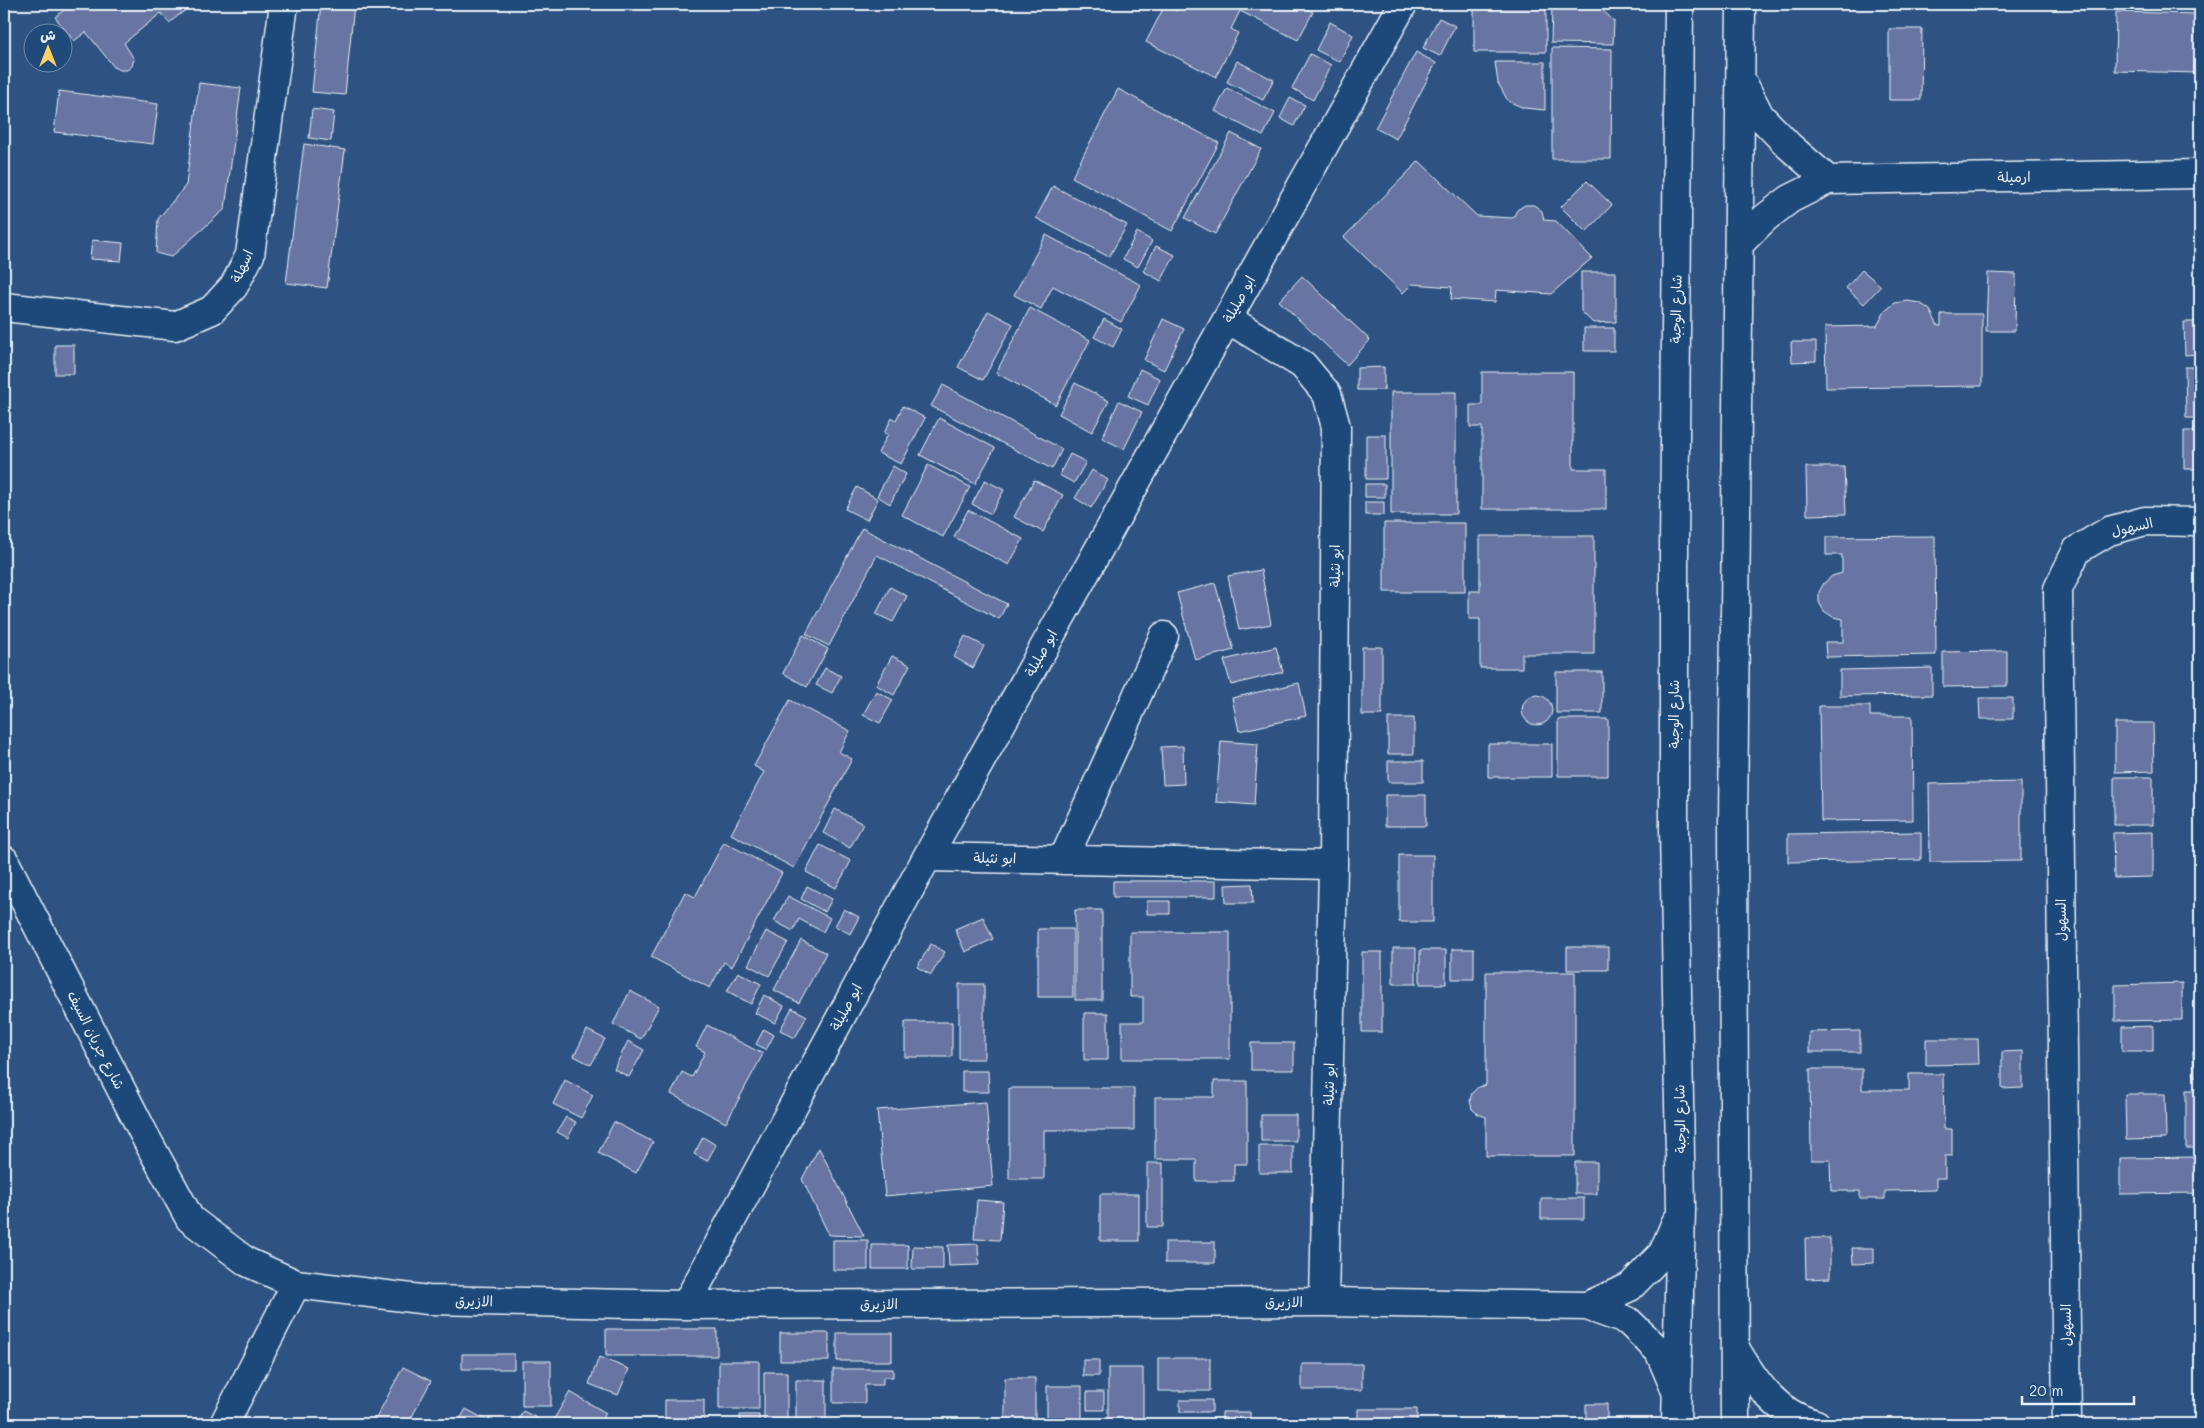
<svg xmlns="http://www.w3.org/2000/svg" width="2204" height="1428" viewBox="0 0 2204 1428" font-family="Mali,'Playpen Sans Arabic',sans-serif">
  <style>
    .building { fill: #6875a2; stroke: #e8f1f8 }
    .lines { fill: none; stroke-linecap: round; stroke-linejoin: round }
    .minor-casing { stroke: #e8f1f8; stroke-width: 31 }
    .minor { stroke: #1f4a7a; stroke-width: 28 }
    .labels { text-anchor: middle; stroke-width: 4; stroke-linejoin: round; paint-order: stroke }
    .street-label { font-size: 14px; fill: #e8f1f8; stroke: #1f4a7a }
  </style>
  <rect width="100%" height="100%" fill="#2e5382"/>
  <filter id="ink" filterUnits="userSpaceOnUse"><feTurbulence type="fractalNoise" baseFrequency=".02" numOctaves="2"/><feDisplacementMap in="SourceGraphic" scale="10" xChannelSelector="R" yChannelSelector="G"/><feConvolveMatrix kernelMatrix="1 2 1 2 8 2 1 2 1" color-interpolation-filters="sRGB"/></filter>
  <g filter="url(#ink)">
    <path class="building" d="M 72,4 L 193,4 L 169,23 L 161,13 L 124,43 L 134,59 L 132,66 L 127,70 L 120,70 L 114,67 L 86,32 L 74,41 L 55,17 Z
      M 321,4 L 354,4 L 345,95 L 312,92 Z
      M 1181,4 L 1297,4 L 1313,12 L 1298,40 L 1240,11 L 1231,29 L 1238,33 L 1216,77 L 1146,42 L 1165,5 L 1177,11 Z
      M 1474,4 L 1546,4 L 1546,52 L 1474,52 Z
      M 1552,4 L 1596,4 L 1614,21 L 1613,44 L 1551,43 Z
      M 2116,12 L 2200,14 L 2200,73 L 2115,71 Z
      M 1439,18 L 1455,26 L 1440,56 L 1423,48 Z
      M 1330,22 L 1353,35 L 1340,62 L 1316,50 Z
      M 1889,29 L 1922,29 L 1921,100 L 1889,100 Z
      M 1552,48 L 1612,49 L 1611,159 L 1552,159 Z
      M 1416,52 L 1436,63 L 1396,139 L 1375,128 Z
      M 1310,54 L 1331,65 L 1313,100 L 1292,88 Z
      M 1237,61 L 1274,80 L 1263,100 L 1227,82 Z
      M 1495,62 L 1545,62 L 1545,110 L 1524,108 L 1508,101 L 1498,83 Z
      M 199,83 L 241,88 L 225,209 L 171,257 L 156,253 L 158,219 L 186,185 Z
      M 1227,88 L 1275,113 L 1263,136 L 1215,111 Z
      M 1118,89 L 1219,143 L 1172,231 L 1072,177 Z
      M 59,91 L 158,104 L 153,144 L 54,132 Z
      M 1290,98 L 1305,105 L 1294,126 L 1280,118 Z
      M 312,109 L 334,112 L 331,141 L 309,138 Z
      M 1231,133 L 1261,149 L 1215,234 L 1185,218 Z
      M 304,144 L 345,150 L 327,288 L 286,283 Z
      M 1419,161 L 1477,216 L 1513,218 L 1517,210 L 1525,205 L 1534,205 L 1542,211 L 1544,220 L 1556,221 L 1592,258 L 1551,294 L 1496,290 L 1495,302 L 1451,299 L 1452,287 L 1412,284 L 1403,293 L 1344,237 Z
      M 1587,181 L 1612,205 L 1586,232 L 1561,207 Z
      M 1053,186 L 1127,225 L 1109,257 L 1036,218 Z
      M 1137,232 L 1152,241 L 1138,267 L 1123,259 Z
      M 1046,235 L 1141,285 L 1121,322 L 1053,286 L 1041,309 L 1014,295 Z
      M 92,240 L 123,243 L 121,261 L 90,259 Z
      M 1156,246 L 1175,255 L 1161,281 L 1143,271 Z
      M 1862,270 L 1881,286 L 1864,304 L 1846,288 Z
      M 1581,272 L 1616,272 L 1616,322 L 1593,323 L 1581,311 Z
      M 1988,273 L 2016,274 L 2015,331 L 1986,331 Z
      M 1302,276 L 1370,340 L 1347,365 L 1279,301 Z
      M 1907,301 L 1920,303 L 1930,310 L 1938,326 L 1941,326 L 1941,314 L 1982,314 L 1982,386 L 1826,388 L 1825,327 L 1877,326 L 1885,311 L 1895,303 Z
      M 1030,308 L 1090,340 L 1056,405 L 996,373 Z
      M 988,311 L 1013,324 L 983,380 L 958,367 Z
      M 1104,319 L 1122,329 L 1113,347 L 1094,337 Z
      M 1163,319 L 1184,329 L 1164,370 L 1144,360 Z
      M 2184,322 L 2200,322 L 2200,354 L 2185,355 Z
      M 1584,328 L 1614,328 L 1614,351 L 1584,351 Z
      M 1791,342 L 1816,342 L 1816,361 L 1792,362 Z
      M 55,345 L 74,345 L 74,374 L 55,374 Z
      M 1384,367 L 1384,390 L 1357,390 L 1357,368 Z
      M 2185,367 L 2200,367 L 2200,418 L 2186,418 Z
      M 1140,369 L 1160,379 L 1148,405 L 1128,396 Z
      M 1482,372 L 1573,372 L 1573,469 L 1606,469 L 1606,509 L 1482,509 L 1482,427 L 1470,427 L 1470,405 L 1482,405 Z
      M 1075,383 L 1109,401 L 1092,432 L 1059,414 Z
      M 943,385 L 1062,449 L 1052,469 L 931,406 Z
      M 1391,392 L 1456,392 L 1456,514 L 1391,514 Z
      M 1119,401 L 1142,412 L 1124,449 L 1102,438 Z
      M 903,406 L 925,418 L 901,464 L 878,453 L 888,434 L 884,433 L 892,418 L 896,420 Z
      M 939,418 L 995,448 L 975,484 L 920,455 Z
      M 2184,431 L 2200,431 L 2200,469 L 2184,469 Z
      M 1366,435 L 1386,435 L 1386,479 L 1366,479 Z
      M 1070,454 L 1086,462 L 1074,483 L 1059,475 Z
      M 928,465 L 970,487 L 943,537 L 902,515 Z
      M 893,466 L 906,474 L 890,504 L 877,496 Z
      M 1806,467 L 1844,467 L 1846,514 L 1807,515 Z
      M 1092,470 L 1108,480 L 1091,508 L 1075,498 Z
      M 985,480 L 1004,490 L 991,514 L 972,504 Z
      M 1034,480 L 1063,495 L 1043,532 L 1014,517 Z
      M 1365,484 L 1385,484 L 1385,497 L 1365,497 Z
      M 857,487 L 878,499 L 867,520 L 845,509 Z
      M 1365,502 L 1384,502 L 1384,515 L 1365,515 Z
      M 968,510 L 1023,539 L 1009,565 L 954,537 Z
      M 1384,523 L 1465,523 L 1465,592 L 1384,592 Z
      M 862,528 L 1007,604 L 999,619 L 877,555 L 829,646 L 806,634 Z
      M 1480,536 L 1594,536 L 1594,654 L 1522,654 L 1522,668 L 1480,668 L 1480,619 L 1469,619 L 1469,591 L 1480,591 Z
      M 1935,536 L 1936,655 L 1826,657 L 1825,642 L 1843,642 L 1843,619 L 1833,617 L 1824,611 L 1819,602 L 1819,592 L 1824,583 L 1832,576 L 1842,573 L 1842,555 L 1826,555 L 1826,537 Z
      M 1261,570 L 1271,624 L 1239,630 L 1228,576 Z
      M 1215,583 L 1234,650 L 1195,660 L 1177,593 Z
      M 890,587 L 907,596 L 893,622 L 876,614 Z
      M 803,635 L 828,649 L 807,687 L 783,673 Z
      M 965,636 L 984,646 L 973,668 L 954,657 Z
      M 1276,647 L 1283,672 L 1231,685 L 1224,660 Z
      M 1362,647 L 1382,647 L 1382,715 L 1362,715 Z
      M 2007,651 L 2007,686 L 1943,687 L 1943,652 Z
      M 892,656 L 910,665 L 894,695 L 876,685 Z
      M 825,668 L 841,676 L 832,693 L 816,685 Z
      M 1932,668 L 1932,695 L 1840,696 L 1840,670 Z
      M 1556,672 L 1602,672 L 1602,713 L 1556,713 Z
      M 1299,683 L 1306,716 L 1239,731 L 1232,698 Z
      M 876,691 L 893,700 L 880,723 L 863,715 Z
      M1522 710a15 15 0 1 1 30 0a15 15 0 1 1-30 0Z
      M 1979,698 L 2013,698 L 2013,719 L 1980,719 Z
      M 790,700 L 850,731 L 839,752 L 852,759 L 794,868 L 731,834 L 764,772 L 754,766 Z
      M 1819,706 L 1870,706 L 1870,716 L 1912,716 L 1913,820 L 1821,821 Z
      M 1388,718 L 1414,718 L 1414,754 L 1388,754 Z
      M 1558,719 L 1608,719 L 1608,776 L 1558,776 Z
      M 2115,723 L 2153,723 L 2154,771 L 2115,772 Z
      M 1221,741 L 1258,744 L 1254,805 L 1216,802 Z
      M 1488,744 L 1552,744 L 1552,777 L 1488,777 Z
      M 1183,746 L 1184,784 L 1163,785 L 1161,747 Z
      M 1388,761 L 1423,761 L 1423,782 L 1388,782 Z
      M 2114,777 L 2153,777 L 2153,825 L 2114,825 Z
      M 2021,782 L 2021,861 L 1930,862 L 1929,784 Z
      M 1385,795 L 1426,795 L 1426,826 L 1385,826 Z
      M 835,809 L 863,824 L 850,848 L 823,833 Z
      M 1921,832 L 1921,860 L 1788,862 L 1788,834 Z
      M 2153,832 L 2153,877 L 2114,878 L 2113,833 Z
      M 724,842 L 782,873 L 732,967 L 724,962 L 710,988 L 651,957 L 685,892 L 695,897 Z
      M 820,845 L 851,861 L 836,888 L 806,872 Z
      M 1399,855 L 1433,855 L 1433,922 L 1399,922 Z
      M 1113,881 L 1216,881 L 1216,897 L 1113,897 Z
      M 1252,884 L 1253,903 L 1226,903 L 1225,885 Z
      M 807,886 L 832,899 L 825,912 L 801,899 Z
      M 788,896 L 830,918 L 823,932 L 799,919 L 793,931 L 774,921 Z
      M 1147,901 L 1170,901 L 1170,914 L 1147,914 Z
      M 844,909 L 859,917 L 850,934 L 835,926 Z
      M 1075,910 L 1102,910 L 1102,1000 L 1075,1000 Z
      M 983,917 L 993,939 L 965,952 L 955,929 Z
      M 1038,929 L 1073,929 L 1073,997 L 1038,997 Z
      M 766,931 L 788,942 L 769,976 L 748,965 Z
      M 1130,932 L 1230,932 L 1230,1059 L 1122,1059 L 1122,1022 L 1143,1022 L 1143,997 L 1130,997 Z
      M 801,940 L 826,953 L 799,1003 L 774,990 Z
      M 931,944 L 945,952 L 931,975 L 917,967 Z
      M 1567,947 L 1608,947 L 1608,970 L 1567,970 Z
      M 1393,948 L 1416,948 L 1416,984 L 1393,984 Z
      M 1452,949 L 1474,949 L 1474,979 L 1452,979 Z
      M 1420,950 L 1446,950 L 1446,984 L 1420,984 Z
      M 1362,952 L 1382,952 L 1382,1032 L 1362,1032 Z
      M 738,972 L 761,984 L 751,1004 L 727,991 Z
      M 1486,972 L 1575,972 L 1575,1156 L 1486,1156 L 1486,1117 L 1478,1114 L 1472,1109 L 1470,1100 L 1472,1093 L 1478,1087 L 1486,1085 Z
      M 2182,983 L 2182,1020 L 2115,1021 L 2115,985 Z
      M 959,984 L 984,984 L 984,1059 L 959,1059 Z
      M 630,991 L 659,1006 L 641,1039 L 613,1024 Z
      M 764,995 L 784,1006 L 775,1023 L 755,1013 Z
      M 792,1008 L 807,1016 L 795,1038 L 780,1030 Z
      M 1084,1013 L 1108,1013 L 1108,1060 L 1084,1060 Z
      M 905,1022 L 952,1022 L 952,1057 L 905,1057 Z
      M 707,1025 L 763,1054 L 726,1123 L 671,1094 L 682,1072 L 692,1077 L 705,1052 L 696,1047 Z
      M 2153,1026 L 2153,1051 L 2122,1051 L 2122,1027 Z
      M 764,1029 L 774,1035 L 766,1050 L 756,1044 Z
      M 587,1030 L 605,1039 L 591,1065 L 574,1056 Z
      M 1860,1031 L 1860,1052 L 1809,1052 L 1809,1032 Z
      M 1926,1039 L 1978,1039 L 1979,1064 L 1926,1065 Z
      M 628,1041 L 644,1050 L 629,1077 L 614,1069 Z
      M 1251,1043 L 1294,1043 L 1294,1070 L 1251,1070 Z
      M 2023,1051 L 2023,1088 L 2002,1089 L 2002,1052 Z
      M 2193,1052 L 2200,1052 L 2200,1076 L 2194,1076 Z
      M 1810,1069 L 1862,1069 L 1862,1090 L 1909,1090 L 1909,1074 L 1943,1074 L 1944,1129 L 1952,1129 L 1952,1156 L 1945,1156 L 1945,1178 L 1936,1178 L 1936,1190 L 1885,1191 L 1885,1199 L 1860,1199 L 1860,1191 L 1831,1191 L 1830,1160 L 1811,1160 Z
      M 962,1071 L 988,1071 L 989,1092 L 962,1092 Z
      M 565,1080 L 593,1095 L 581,1118 L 553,1104 Z
      M 1214,1081 L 1247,1081 L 1247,1164 L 1234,1164 L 1234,1181 L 1196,1181 L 1196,1159 L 1155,1159 L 1155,1097 L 1214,1097 Z
      M 1009,1088 L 1134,1088 L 1134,1130 L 1044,1130 L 1044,1179 L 1009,1179 Z
      M 2186,1090 L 2200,1090 L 2200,1148 L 2186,1148 Z
      M 2125,1094 L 2165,1094 L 2166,1139 L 2126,1140 Z
      M 986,1102 L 993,1186 L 885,1196 L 877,1110 Z
      M 1261,1115 L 1296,1115 L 1296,1141 L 1261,1141 Z
      M 566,1117 L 576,1122 L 568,1138 L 557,1132 Z
      M 614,1122 L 653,1142 L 636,1173 L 598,1153 Z
      M 703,1137 L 716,1145 L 707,1161 L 694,1154 Z
      M 1259,1146 L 1293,1146 L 1293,1173 L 1259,1173 Z
      M 819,1148 L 864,1236 L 829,1235 L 802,1179 Z
      M 2200,1157 L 2200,1193 L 2120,1194 L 2120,1158 Z
      M 1575,1162 L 1597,1162 L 1597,1194 L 1575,1194 Z
      M 1147,1163 L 1163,1163 L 1163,1227 L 1147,1227 Z
      M 1100,1194 L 1139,1194 L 1139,1241 L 1100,1241 Z
      M 1541,1198 L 1584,1198 L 1584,1219 L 1541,1219 Z
      M 977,1200 L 1003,1202 L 1000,1240 L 974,1239 Z
      M 1805,1238 L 1830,1238 L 1830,1278 L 1806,1279 Z
      M 833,1240 L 868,1240 L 868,1270 L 833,1270 Z
      M 1165,1242 L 1215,1242 L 1215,1263 L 1165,1263 Z
      M 978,1244 L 979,1265 L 949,1266 L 948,1245 Z
      M 872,1245 L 908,1245 L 908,1269 L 872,1269 Z
      M 913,1246 L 943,1247 L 943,1269 L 912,1269 Z
      M 1852,1248 L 1874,1248 L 1874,1263 L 1853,1264 Z
      M 606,1329 L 717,1329 L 717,1356 L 606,1356 Z
      M 780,1333 L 829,1333 L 829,1361 L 780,1361 Z
      M 837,1333 L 892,1333 L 892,1361 L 837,1361 Z
      M 462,1354 L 514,1354 L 514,1369 L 462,1369 Z
      M 599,1357 L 629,1369 L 618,1395 L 589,1384 Z
      M 1158,1358 L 1210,1358 L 1210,1391 L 1158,1391 Z
      M 1083,1360 L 1099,1360 L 1099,1376 L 1083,1376 Z
      M 522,1361 L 551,1361 L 551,1406 L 522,1406 Z
      M 719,1361 L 759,1361 L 759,1409 L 719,1409 Z
      M 1302,1364 L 1362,1364 L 1362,1390 L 1302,1390 Z
      M 403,1367 L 431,1381 L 408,1424 L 373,1424 Z
      M 1108,1368 L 1143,1368 L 1143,1420 L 1199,1420 L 1199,1424 L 1108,1424 Z
      M 833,1369 L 893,1369 L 893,1377 L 883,1377 L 883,1385 L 865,1385 L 865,1403 L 833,1403 Z
      M 764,1372 L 787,1372 L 787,1424 L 764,1424 Z
      M 1005,1378 L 1035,1378 L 1035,1424 L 1005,1424 Z
      M 796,1380 L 826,1380 L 826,1424 L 790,1424 L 790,1420 L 796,1420 Z
      M 1047,1386 L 1082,1386 L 1082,1424 L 1047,1424 Z
      M 570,1392 L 606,1413 L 600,1424 L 551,1424 Z
      M 1087,1392 L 1104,1392 L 1104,1410 L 1087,1410 Z
      M 665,1400 L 704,1400 L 704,1424 L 665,1424 Z
      M 1180,1400 L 1212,1400 L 1212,1412 L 1180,1412 Z
      M 1586,1404 L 1607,1404 L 1607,1424 L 1586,1424 Z
      M 466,1409 L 488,1421 L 486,1424 L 466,1424 L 459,1421 Z
      M 1358,1409 L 1417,1409 L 1417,1424 L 1358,1424 Z
      M 523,1411 L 548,1424 L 516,1424 Z
      M 1222,1412 L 1250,1412 L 1250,1424 L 1222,1424 Z
      M 740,1415 L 759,1415 L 759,1424 L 740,1424 Z
      M 1310,1418 L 1348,1418 L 1348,1424 L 1310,1424 Z"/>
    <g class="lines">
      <g class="minor-casing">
        <path id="minor" d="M 1743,83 L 1760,116 L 1789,146 L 1828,180
          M 1739,244 L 1765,218 L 1790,199 L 1828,180 L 2200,174
          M 4,307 L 175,326 L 212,310 L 234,286 L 250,255 L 284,4
          M 1228,319 L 1303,365 L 1327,394 L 1336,427 L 1333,865 L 1324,1302
          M 927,857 L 1333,865
          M 4,860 L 146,1138 L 190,1219 L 247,1262 L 296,1284 L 428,1300 L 686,1305 L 1324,1302 L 1587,1306 L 1628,1321 L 1659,1351 L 1676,1391
          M 1063,860 L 1164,636
          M 686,1305 L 927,857 L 1403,4
          M 1587,1306 L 1630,1287 L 1663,1253 L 1676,1222
          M 1735,1348 C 1755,1382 1776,1414 1816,1424
          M 224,1424 L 296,1284
          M 1676,1424 L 1681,1209 L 1674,830 L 1674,550 L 1679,4
          M 1735,1424 L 1733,823 L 1741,4
          M 2067,1424 L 2058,589 L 2077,550 L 2109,531 L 2145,521 L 2200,522"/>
      </g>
      <use href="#minor" class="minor"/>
    </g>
  </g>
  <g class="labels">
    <g class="street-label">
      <text transform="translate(2014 177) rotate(-1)" y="5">ارميلة</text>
      <text transform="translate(242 266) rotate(-66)" y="5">اسهلة</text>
      <text transform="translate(1239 299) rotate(-61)" y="5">ابو صليلة</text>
      <text transform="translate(1676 309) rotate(-89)" y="5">شارع الوجبة</text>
      <text transform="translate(2132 527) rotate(-13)" y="5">السهول</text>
      <text transform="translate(1335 566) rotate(-90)" y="5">ابو نثيلة</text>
      <text transform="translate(1041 653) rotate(-61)" y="5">ابو صليلة</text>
      <text transform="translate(1674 714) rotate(-90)" y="5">شارع الوجبة</text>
      <text transform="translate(995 858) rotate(1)" y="5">ابو نثيلة</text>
      <text transform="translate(2061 920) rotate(-91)" y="5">السهول</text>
      <text transform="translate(846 1007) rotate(-62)" y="5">ابو صليلة</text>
      <text transform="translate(96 1040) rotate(63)" y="5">شارع جريان السيف</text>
      <text transform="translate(1329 1084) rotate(-89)" y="5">ابو نثيلة</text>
      <text transform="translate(1680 1119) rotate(-91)" y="5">شارع الوجبة</text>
      <text transform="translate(474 1301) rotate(1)" y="5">الازيرق</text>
      <text x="1284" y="1307">الازيرق</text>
      <text x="879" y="1309">الازيرق</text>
      <text transform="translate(2066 1325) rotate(-91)" y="5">السهول</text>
    </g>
  </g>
  <rect width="2204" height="1428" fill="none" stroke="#1f4a7a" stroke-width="20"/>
  <rect x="10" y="10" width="2184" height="1408" fill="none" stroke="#e8f1f8" stroke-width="2" filter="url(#ink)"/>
  <g transform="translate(48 48)"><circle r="24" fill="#1f4a7a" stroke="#6f8dac"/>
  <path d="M0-4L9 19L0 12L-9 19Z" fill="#ffd166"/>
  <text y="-8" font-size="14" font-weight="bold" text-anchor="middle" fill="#e8f1f8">ش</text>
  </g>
  <path d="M2022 1396v8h112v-8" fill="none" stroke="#e8f1f8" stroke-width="2.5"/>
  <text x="2029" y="1396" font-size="15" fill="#e8f1f8" stroke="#1f4a7a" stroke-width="4" paint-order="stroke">20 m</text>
</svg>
